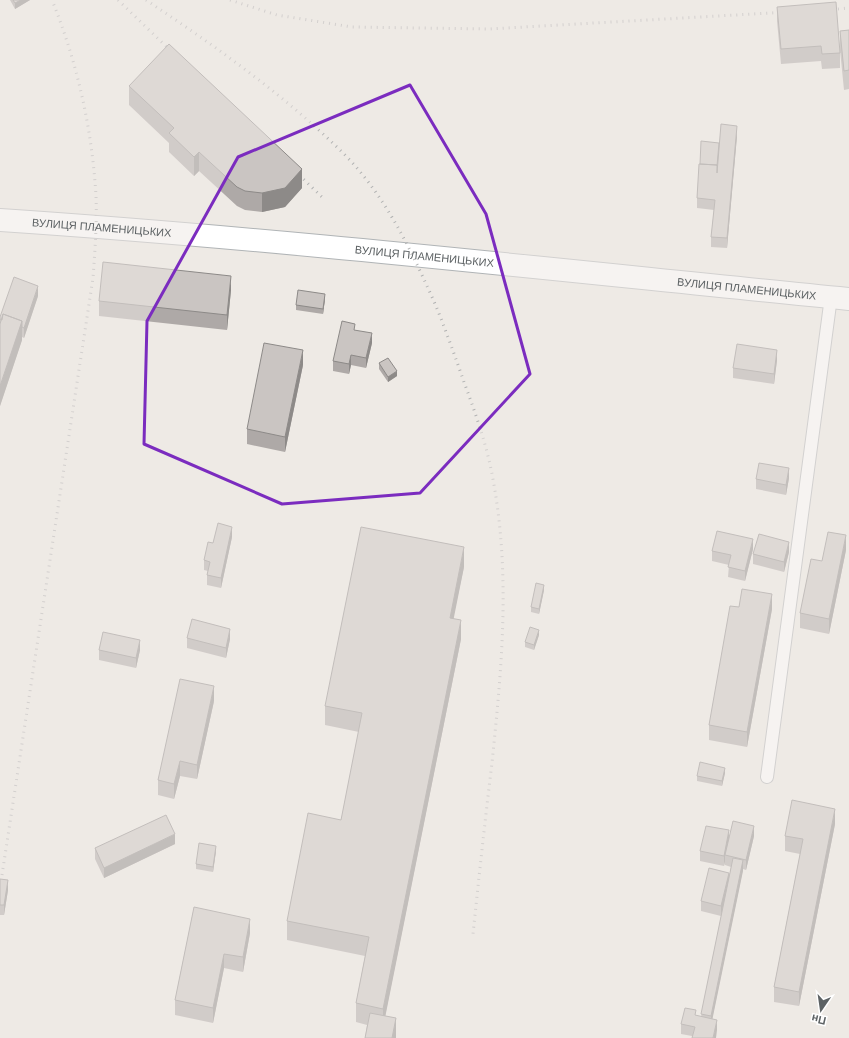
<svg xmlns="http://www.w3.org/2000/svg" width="849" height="1038" viewBox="0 0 849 1038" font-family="'DM Sans',sans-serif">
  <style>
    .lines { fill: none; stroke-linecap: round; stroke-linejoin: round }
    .lane-casing { stroke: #b0b4b6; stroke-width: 14 }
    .street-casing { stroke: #b0b4b6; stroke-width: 24 }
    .lane { stroke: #fff; stroke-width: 12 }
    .street { stroke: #fff; stroke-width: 22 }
    .rail { stroke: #b1b2b2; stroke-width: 3; stroke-dasharray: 1 5; stroke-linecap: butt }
    .wall { fill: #aea9a7 }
    .shaded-wall { fill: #8d8a88 }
    .building { fill: #cac5c2; stroke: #8d8a88 }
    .marked { fill: none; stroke: #7b2cbf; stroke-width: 3; stroke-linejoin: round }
    .labels { text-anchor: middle; stroke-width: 3; stroke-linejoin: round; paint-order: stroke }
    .street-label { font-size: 11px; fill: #5d6264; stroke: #fff }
  </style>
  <rect width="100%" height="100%" fill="#eeeae5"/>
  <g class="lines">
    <g class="lane-casing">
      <path id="lane" d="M 767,777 L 831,297"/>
    </g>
    <g class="street-casing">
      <g id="street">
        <path id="s1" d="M 0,220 C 284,239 566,271 849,299"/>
      </g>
    </g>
    <use href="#lane" class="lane"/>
    <use href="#street" class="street"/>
    <path class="rail" d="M 118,0 L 174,54
      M 146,0 C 215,46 286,96 345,155 C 387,198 412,252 436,306 C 446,331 455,356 464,382 C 475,412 486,443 492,474 C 511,572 502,665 492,763 C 485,820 479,877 473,934
      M 230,0 L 277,15 L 352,27 L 489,29 L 788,12
      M 826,10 L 849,8
      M 295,171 L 324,199
      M 2,875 L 93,278 C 95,250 97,223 96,196 C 92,128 77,62 52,0"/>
  </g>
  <path class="wall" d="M 10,0 L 30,0 L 15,9 Z
    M 777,7 L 840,53 L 840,68 L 822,69 L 821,61 L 781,64 L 777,21 Z
    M 849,30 L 849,89 L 844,90 L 840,50 L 840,31 Z
    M 129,86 L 302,188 L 285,207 L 262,212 L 245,210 L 237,206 L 199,171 L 194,176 L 169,152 L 169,143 L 129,105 Z
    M 737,136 L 727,248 L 711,247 L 711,237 L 714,210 L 697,208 L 697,198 L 700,164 L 719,148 L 717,170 Z
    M 231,290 L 227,330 L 99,316 L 99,301 Z
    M 38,296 L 24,338 L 22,337 L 22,340 L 0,406 L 0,317 Z
    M 325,299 L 323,314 L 296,310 L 296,305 Z
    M 372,343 L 366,368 L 351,365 L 349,374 L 333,371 L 333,361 Z
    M 777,360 L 774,384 L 733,378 L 733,368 Z
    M 379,363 L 397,376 L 388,382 L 379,369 Z
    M 303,365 L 285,452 L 247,444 L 247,429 Z
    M 789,478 L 786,495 L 756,489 L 756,479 Z
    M 232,537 L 221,588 L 207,585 L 207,575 L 208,571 L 204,570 L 204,560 Z
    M 753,549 L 745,581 L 728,577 L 729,565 L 712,561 L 712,551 Z
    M 846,550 L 829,634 L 800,628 L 800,613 L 822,561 Z
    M 789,552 L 784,572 L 753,564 L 753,554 Z
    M 464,567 L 453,618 L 461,639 L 385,1016 L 396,1018 L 396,1038 L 365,1038 L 367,1025 L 356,1022 L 356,1003 L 365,956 L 287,940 L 287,921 L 341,820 L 359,732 L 325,725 L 325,706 Z
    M 544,590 L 539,614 L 531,612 L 531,607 Z
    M 739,607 L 772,609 L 747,747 L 709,740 L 709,725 Z
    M 539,635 L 534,650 L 525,647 L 525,642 Z
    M 187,638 L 230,639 L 226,658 L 187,648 Z
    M 99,650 L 140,650 L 136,668 L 99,660 Z
    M 214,701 L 197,779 L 180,776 L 174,799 L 158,795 L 158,780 Z
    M 725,773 L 722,786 L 697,781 L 697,776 Z
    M 835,824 L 799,1006 L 774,1002 L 774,987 L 800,854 L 785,851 L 785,836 Z
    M 754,836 L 746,870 L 743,869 L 712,1019 L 717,1030 L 692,1036 L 681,1034 L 681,1024 L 696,1016 L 701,1017 L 723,906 L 721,916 L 701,911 L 701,901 L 729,878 L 731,867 L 725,865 L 725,861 L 724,866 L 700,861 L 700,851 L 729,837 Z
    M 175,844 L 104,878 L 95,859 L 95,848 Z
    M 216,851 L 213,872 L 196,869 L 196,864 Z
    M 0,879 L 8,890 L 4,915 L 0,915 Z
    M 194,907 L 250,933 L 243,972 L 224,968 L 213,1023 L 175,1015 L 175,1000 Z"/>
  <path class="shaded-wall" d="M 21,0 L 30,0 L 15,9 L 15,3 Z
    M 737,126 L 737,136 L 727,248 L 727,238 Z
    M 199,152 L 199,171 L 194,176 L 194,157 Z
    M 302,169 L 302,188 L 285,207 L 262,212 L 262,193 Z
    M 231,276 L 231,290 L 227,330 L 227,315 Z
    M 38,286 L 38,296 L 24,338 L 24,328 Z
    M 325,294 L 325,299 L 323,314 L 323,309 Z
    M 22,321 L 22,340 L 0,406 L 0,386 Z
    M 372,333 L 372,343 L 366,368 L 366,358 Z
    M 303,350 L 303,365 L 285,452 L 285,437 Z
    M 777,350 L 777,360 L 774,384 L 774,374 Z
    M 351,355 L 351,365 L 349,374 L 349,364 Z
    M 397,371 L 397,376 L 388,382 L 388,377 Z
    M 789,468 L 789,478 L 786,495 L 786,485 Z
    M 232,527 L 232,537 L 221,588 L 221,578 Z
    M 846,535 L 846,550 L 829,634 L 829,619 Z
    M 753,539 L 753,549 L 745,581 L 745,571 Z
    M 789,542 L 789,552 L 784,572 L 784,562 Z
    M 464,547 L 464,567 L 450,637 L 450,618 Z
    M 544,585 L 544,590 L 539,614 L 539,609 Z
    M 772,594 L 772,609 L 747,747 L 747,732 Z
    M 461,620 L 461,639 L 383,1028 L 383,1009 Z
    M 230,629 L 230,639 L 226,658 L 226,648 Z
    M 539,630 L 539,635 L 534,650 L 534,645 Z
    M 140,640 L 140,650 L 136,668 L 136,658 Z
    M 214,686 L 214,701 L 197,779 L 197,765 Z
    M 180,761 L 180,776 L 174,799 L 174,784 Z
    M 725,768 L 725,773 L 722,786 L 722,781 Z
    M 835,809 L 835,824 L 799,1006 L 799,992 Z
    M 754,826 L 754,836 L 746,870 L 746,860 Z
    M 729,830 L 729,841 L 725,855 L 725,861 L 724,866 L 724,856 Z
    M 175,834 L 175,844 L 104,878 L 104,868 Z
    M 216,846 L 216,851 L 213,872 L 213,867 Z
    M 743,860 L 743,871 L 711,1026 L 711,1016 Z
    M 729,873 L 729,883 L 721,916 L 721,906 Z
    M 8,880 L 8,890 L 4,915 L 4,905 Z
    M 250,919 L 250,933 L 243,972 L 243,957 Z
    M 224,954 L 224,968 L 213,1023 L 213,1008 Z
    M 396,1018 L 396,1038 L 392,1038 Z
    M 717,1020 L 717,1030 L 716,1038 L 713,1038 Z"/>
  <path class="building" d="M 13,0 L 21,0 L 15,3 Z
    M 836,2 L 840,53 L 822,54 L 821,46 L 781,49 L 777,7 Z
    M 849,30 L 849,70 L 844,71 L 840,31 Z
    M 169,44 L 302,169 L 285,188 L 262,193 L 245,191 L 237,187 L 199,152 L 194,157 L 169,133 L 174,128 L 129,86 Z
    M 721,124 L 737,126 L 727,238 L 711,237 L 715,200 L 697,198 L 699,164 L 717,165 L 717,173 Z
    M 701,141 L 719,143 L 717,166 L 717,165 L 700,164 Z
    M 103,262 L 231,276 L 227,315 L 99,301 Z
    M 14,277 L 38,286 L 24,328 L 22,327 L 22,321 L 3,314 L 2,320 L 0,319 L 0,317 Z
    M 298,290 L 325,294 L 323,309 L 296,305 Z
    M 3,314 L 22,321 L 0,386 L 0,324 Z
    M 342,321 L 355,324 L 354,330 L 372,333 L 366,358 L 351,355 L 349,364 L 333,361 Z
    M 264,343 L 303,350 L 285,437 L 247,429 Z
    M 737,344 L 777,350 L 774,374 L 733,368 Z
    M 388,358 L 397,371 L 388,377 L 379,363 Z
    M 759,463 L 789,468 L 786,485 L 756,479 Z
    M 218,523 L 232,527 L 221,578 L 207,575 L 210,562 L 204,560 L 208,542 L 213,543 Z
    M 361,527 L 464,547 L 450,618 L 461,620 L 383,1009 L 356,1003 L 369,937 L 287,921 L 308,813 L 341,820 L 362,713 L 325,706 Z
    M 717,531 L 753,539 L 745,571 L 728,567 L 731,555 L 712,551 Z
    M 828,532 L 846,535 L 829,619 L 800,613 L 811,559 L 822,561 Z
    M 759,534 L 789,542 L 784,562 L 753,554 Z
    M 536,583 L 544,585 L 539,609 L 531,607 Z
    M 742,589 L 772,594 L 747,732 L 709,725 L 730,606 L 739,607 Z
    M 192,619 L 230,629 L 226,648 L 187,638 Z
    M 530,627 L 539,630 L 534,645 L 525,642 Z
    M 103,632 L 140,640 L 136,658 L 99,650 Z
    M 180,679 L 214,686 L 197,765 L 180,761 L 174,784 L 158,780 Z
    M 700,762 L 725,768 L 722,781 L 697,776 Z
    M 792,800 L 835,809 L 799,992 L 774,987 L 803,839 L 785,836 Z
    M 166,815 L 175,834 L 104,868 L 95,848 Z
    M 733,821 L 754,826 L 746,860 L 725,855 Z
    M 706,826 L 729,830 L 724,856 L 700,851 Z
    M 199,843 L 216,846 L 213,867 L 196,864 Z
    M 733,858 L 743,860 L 711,1016 L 701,1014 Z
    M 709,868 L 729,873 L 721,906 L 701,901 Z
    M 0,879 L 8,880 L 4,905 L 0,905 Z
    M 194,907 L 250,919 L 243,957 L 224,954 L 213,1008 L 175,1000 Z
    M 685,1008 L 696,1010 L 695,1015 L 717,1020 L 713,1038 L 692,1038 L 695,1027 L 681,1024 Z
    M 370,1013 L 396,1018 L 392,1038 L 365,1038 Z"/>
  <path d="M0 0H849V1038H0ZM 410,85 L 486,214 L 530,374 L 420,493 L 282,504 L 144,444 L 147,321 L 238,157 Z" fill="#eeeae5" fill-opacity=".55" fill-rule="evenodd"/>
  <path class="marked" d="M 410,85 L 486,214 L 530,374 L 420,493 L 282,504 L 144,444 L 147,321 L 238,157 Z"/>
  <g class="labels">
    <g class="street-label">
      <text dy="4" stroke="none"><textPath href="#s1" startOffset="102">ВУЛИЦЯ ПЛАМЕНИЦЬКИХ</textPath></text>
      <text dy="4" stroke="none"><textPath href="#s1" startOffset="426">ВУЛИЦЯ ПЛАМЕНИЦЬКИХ</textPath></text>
      <text dy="4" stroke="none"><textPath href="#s1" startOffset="750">ВУЛИЦЯ ПЛАМЕНИЦЬКИХ</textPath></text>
    </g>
  </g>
  <g transform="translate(821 1010) rotate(193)" stroke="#ffffff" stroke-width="3" paint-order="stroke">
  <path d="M0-3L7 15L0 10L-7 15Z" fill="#5d6264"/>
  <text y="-6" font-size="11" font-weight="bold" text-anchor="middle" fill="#5d6264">Пн</text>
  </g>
</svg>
